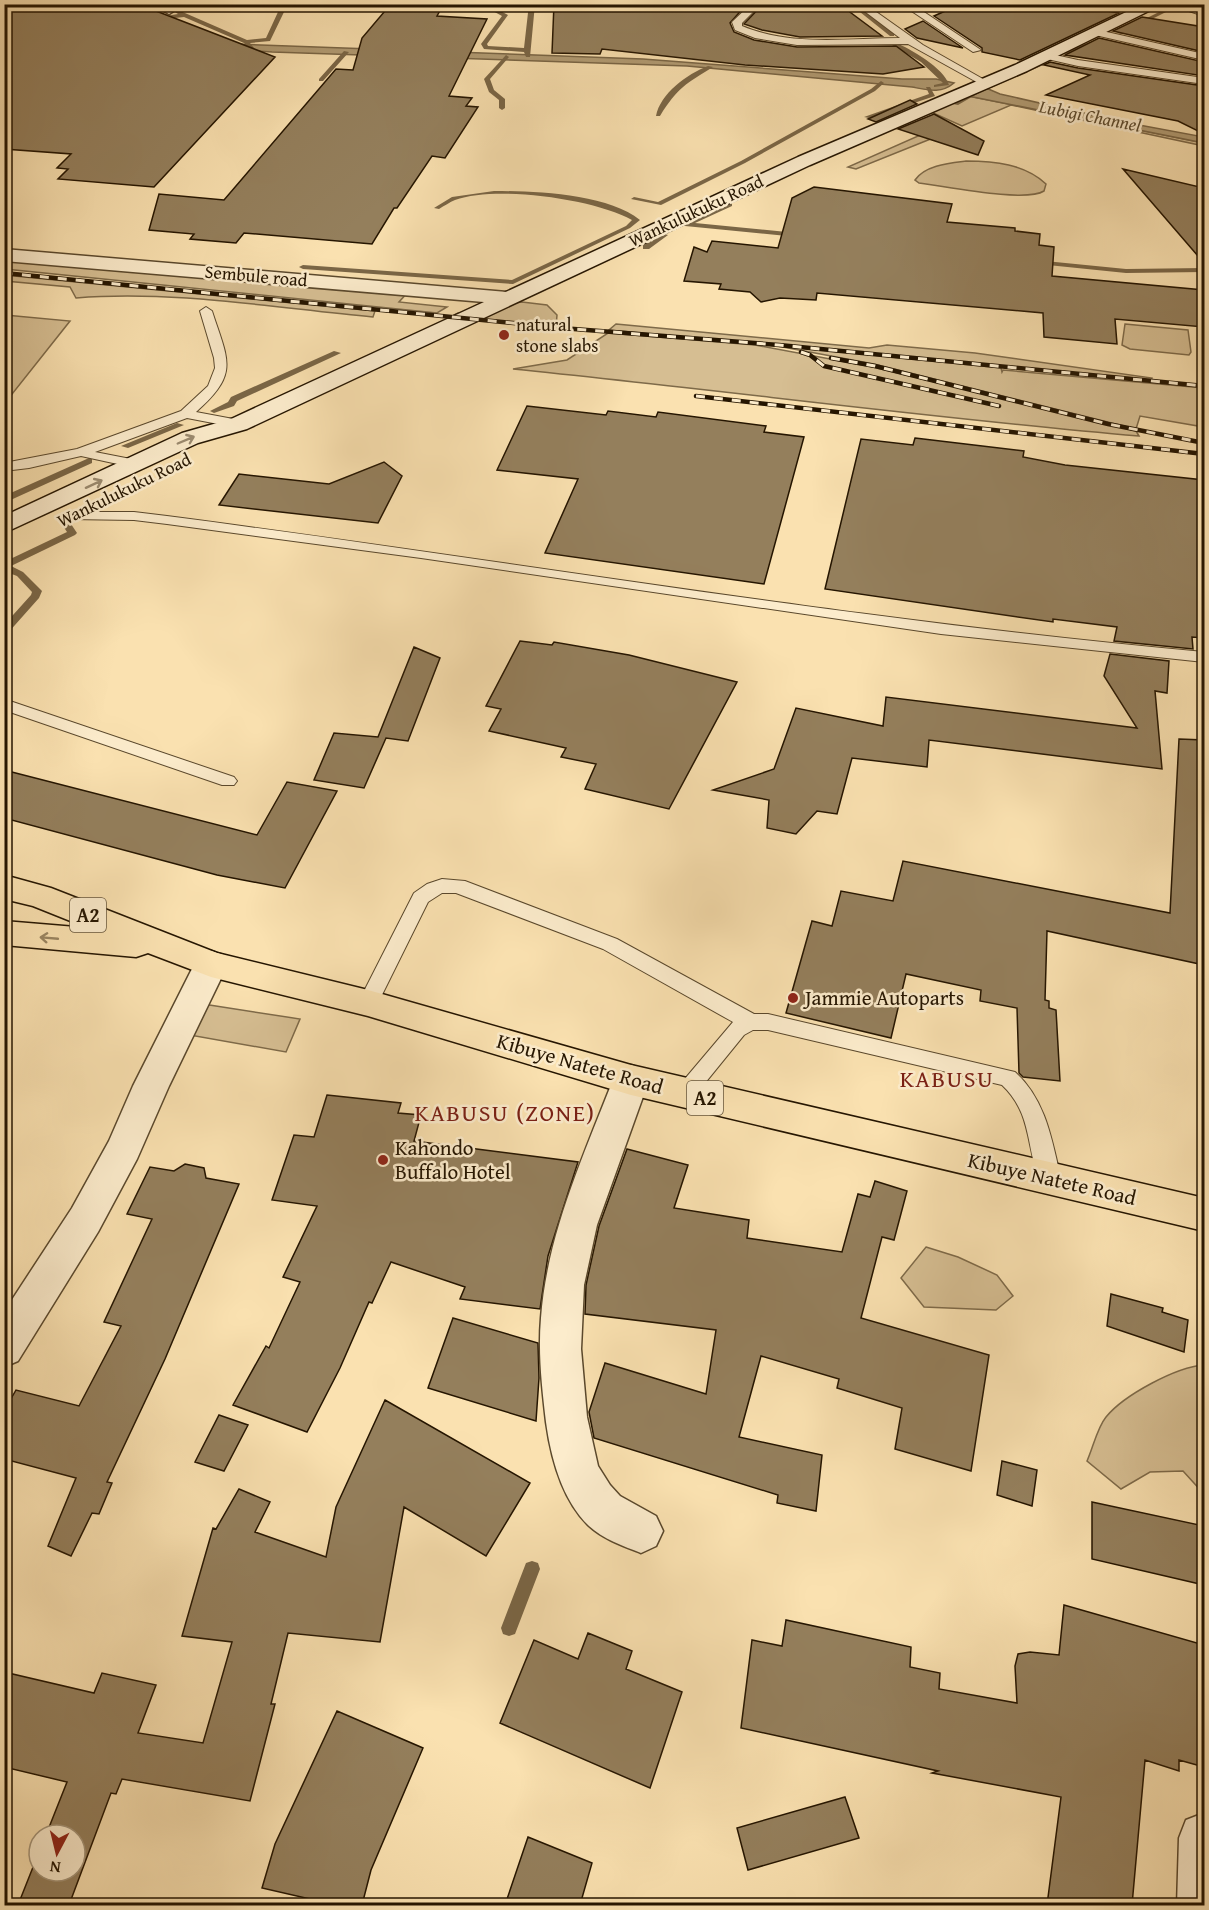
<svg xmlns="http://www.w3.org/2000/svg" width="1209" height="1910" viewBox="0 0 1209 1910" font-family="'Gentium Book Plus',serif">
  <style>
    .green { fill: #d6be92; stroke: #7e6a49; stroke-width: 1.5 }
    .water { fill: #b29c74; stroke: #7a6646; stroke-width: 1.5 }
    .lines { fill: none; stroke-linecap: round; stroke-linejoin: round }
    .stream { fill: #7a6646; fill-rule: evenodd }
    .building { fill: #947f5c; stroke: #251500; stroke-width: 1.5 }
    .lane-casing { stroke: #5a482c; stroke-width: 2 }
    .street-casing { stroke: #5a482c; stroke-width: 3 }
    .secondary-casing { stroke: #251500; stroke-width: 3 }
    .primary-casing { stroke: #251500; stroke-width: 3 }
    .lane { fill: #fceccc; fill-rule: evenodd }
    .street { fill: #fceccc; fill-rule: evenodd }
    .secondary { fill: #fceccc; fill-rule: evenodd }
    .primary { fill: #fae1b0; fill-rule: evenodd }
    .rail-casing { stroke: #251500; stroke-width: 4.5 }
    .rail { stroke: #fceccc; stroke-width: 3; stroke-dasharray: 9; stroke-linecap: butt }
    .oneway { stroke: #9b8b70 }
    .oneway2 { stroke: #9a8561 }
    .poi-dot { fill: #8f2418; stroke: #fceccc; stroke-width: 2 }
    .labels { text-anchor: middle; stroke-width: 5; stroke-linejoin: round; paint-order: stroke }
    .far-water-label { font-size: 18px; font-style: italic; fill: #5d4b2e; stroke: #fceccc }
    .far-street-label { font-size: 18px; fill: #251500; stroke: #fceccc }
    .far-poi-label { font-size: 18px; fill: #251500; stroke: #fceccc; text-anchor: start }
    .shield { fill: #fceccc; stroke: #66563d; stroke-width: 1.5 }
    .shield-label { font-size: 20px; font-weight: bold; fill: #251500 }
    .poi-label { font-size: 21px; fill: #251500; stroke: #fceccc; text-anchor: start }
    .street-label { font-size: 21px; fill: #251500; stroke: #fceccc }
    .quarter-label { font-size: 24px; letter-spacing: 1.5px; fill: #7a1f14; stroke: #fceccc }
  </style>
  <rect width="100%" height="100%" fill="#fae1b0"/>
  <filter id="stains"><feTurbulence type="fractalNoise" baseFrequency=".00333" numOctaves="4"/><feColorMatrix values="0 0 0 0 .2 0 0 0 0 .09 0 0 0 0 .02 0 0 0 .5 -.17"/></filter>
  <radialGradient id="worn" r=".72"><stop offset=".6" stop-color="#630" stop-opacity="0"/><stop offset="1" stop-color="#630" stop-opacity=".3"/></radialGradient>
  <path class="green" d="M 968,96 L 1204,143 L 1204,146 L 1011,105 L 962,126 L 931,112 Z
    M 936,128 L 948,132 L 856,169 L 848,167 Z
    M 966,161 C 994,161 1025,164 1046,184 L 1044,191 C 1025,203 945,186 919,183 L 915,180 C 925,165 950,163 966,161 Z
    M 4,259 L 408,292 L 399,302 L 447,307 L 437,313 L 5,269 Z
    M 4,275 L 375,311 L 373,317 C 275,308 174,290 76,298 L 70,287 L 5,281 Z
    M 522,302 L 547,305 L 557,315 L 556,327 L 450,317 L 458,313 L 487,315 L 499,305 Z
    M 5,315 L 70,321 L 5,403 L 4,315 Z
    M 616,324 L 869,348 L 887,345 L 975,353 L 1152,378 L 1151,381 L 609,330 Z
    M 1125,324 L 1188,330 L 1191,352 L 1189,355 L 1130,349 L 1122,345 Z
    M 608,333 L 755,345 L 873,367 L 1136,431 L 1139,436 C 930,418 722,390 513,369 L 567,360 Z
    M 772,345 L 1001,368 L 1002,372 L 1003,370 L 1204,388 L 1204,427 L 1140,416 L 1136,429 L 874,364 Z
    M 203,1004 L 300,1019 L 286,1052 L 184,1034 Z
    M 926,1247 L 958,1257 L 997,1275 L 1013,1296 L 996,1310 L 924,1307 L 901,1278 Z
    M 1204,1365 L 1204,1494 L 1183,1471 L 1150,1472 L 1121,1489 L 1087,1461 C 1093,1448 1097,1428 1106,1417 C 1124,1395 1176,1367 1204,1365 Z"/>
  <path class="water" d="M 100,39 L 643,59 L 902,79 L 936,79 L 954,83 C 941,94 928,90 912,87 L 687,66 L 272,52 Z
    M 986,88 L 1000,94 L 1123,122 L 1204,137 L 1204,143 L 968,96 Z"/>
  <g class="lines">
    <path class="stream" d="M 480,4 L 487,4 L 508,15 L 487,44 L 488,46 L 524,48 L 529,4 L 535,4 L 530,57 L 526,57 L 524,52 L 484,49 L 481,44 L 502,16 Z
      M 850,4 L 856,4 L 894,34 L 894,36 L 890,36 Z
      M 1173,5 L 1178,6 L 1122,34 L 1117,33 Z
      M 178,10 L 247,40 L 266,38 L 278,12 L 281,10 L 284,12 L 270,41 L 250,43 L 254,48 L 251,50 L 244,43 L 184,17 L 157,20 L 154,18 L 178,14 L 175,12 Z
      M 894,42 C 911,49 944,68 949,85 L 934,87 L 934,85 L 943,83 L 921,62 L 892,45 Z
      M 1090,42 L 1092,45 L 1067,54 L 1062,53 Z
      M 344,51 L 349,52 L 323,81 L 319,81 L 319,79 Z
      M 506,55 L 509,57 L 490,79 L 494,90 L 505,99 L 505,108 L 502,110 L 499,108 L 499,100 L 489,92 L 484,79 Z
      M 1043,62 L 1048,63 L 977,94 L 958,105 L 953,104 L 973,92 Z
      M 708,66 L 713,67 C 686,84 678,87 660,116 L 656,116 C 660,94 687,74 708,66 Z
      M 881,81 L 884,83 L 875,91 L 745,163 L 661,205 L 631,199 L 634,197 L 658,202 L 741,161 L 871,89 Z
      M 926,87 L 930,87 L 935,96 L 869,118 L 864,117 L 929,94 Z
      M 494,191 C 535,191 608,194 640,220 L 630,228 L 513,284 L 303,269 L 299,267 L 303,265 L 512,280 L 626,226 L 632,220 C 594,199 497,185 455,200 C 450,202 444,206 439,209 L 434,208 L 452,197 Z
      M 730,203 L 732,204 L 732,206 L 695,223 L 797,233 L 801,235 L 797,237 L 685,226 L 681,224 Z
      M 661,233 L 668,235 L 649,249 L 643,249 L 643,245 Z
      M 1035,260 L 1126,269 L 1204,268 L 1204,272 L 1126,273 L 1038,264 L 1035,264 Z
      M 334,351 L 341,353 L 237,401 L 234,406 L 214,413 L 210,411 L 228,402 L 231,397 Z
      M 177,423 L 184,425 L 128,448 L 121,446 Z
      M 89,458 L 92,459 L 92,463 L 4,503 L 4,496 Z
      M 68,523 L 71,524 L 77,533 L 75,535 L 11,566 L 23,572 L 42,591 L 39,598 L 7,634 L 4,635 L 4,625 L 31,595 L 32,592 L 17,576 L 9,573 L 4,576 L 4,562 L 67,532 L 63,526 Z
      M 532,1561 L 538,1563 L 540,1569 L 515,1634 L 509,1636 L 503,1634 L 501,1628 L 526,1563 Z"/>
  </g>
  <path class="building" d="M 138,4 L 275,57 L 154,187 L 58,179 L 68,169 L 57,168 L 71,154 L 4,149 L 4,5 Z
    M 554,4 L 747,4 L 730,23 L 734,32 L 754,40 L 797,47 L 896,46 L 924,67 L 883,74 L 745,65 L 602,49 L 600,54 L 552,53 Z
    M 763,4 L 839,4 L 882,36 L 800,37 L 762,30 L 744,24 Z
    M 961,4 L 1066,4 L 1119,13 L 1020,60 L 982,52 L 982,48 L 934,16 Z
    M 390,5 L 442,7 L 437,16 L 487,19 L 449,96 L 472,98 L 466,106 L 478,107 L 445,158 L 432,156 L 397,208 L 394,208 L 372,244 L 244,233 L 236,243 L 190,239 L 194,234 L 149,230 L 159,194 L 224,200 L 336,69 L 353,70 L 362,38 Z
    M 1142,17 L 1204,27 L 1204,52 L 1113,31 Z
    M 923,21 L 963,48 L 917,38 L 905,29 Z
    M 1099,38 L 1204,62 L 1204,76 L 1065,55 Z
    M 1050,62 L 1078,68 L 1204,86 L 1204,105 L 1198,131 L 1178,121 L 1046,95 L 1090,75 L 1044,65 Z
    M 910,100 L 917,104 L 876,122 L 868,119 Z
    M 934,114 L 984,141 L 978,155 L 898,129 Z
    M 1123,169 L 1204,188 L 1204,263 Z
    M 814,187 L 952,204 L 947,222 L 1015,228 L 1015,231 L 1040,234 L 1039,245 L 1054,247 L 1052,276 L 1204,290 L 1204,327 L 1115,319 L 1117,344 L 1044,337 L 1043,313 L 817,293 L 816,300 L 780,298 L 761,302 L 750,292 L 719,289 L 721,284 L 684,281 L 694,247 L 707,252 L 712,241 L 778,248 L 792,198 Z
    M 527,406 L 606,415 L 608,411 L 656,417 L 658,412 L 766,426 L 764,432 L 804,437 L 764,584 L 545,553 L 578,479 L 497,470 Z
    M 915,438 L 1024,451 L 1023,457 L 1065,465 L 1204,480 L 1204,638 L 1192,637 L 1193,649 L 1114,641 L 1117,627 L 1053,619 L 1053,622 L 825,589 L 861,439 L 913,445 Z
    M 384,462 L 402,476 L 378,523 L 219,505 L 239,474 L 329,484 Z
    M 520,641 L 552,645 L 554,642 L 629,655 L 737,682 L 669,809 L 585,789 L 596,764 L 561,757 L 566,748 L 489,731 L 501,709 L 486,706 Z
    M 414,647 L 440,658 L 408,741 L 386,738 L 364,788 L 314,780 L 334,733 L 378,737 Z
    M 1110,654 L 1169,661 L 1167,693 L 1155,691 L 1162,769 L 929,740 L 927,767 L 852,758 L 837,814 L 817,811 L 796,834 L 767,828 L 769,800 L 713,790 L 774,769 L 796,708 L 883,726 L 886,697 L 1137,728 L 1104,676 Z
    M 1179,739 L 1204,740 L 1204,965 L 1047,931 L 1045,1000 L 1049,1001 L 1049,1008 L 1056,1010 L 1060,1081 L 1023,1077 L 1019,1073 L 1017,1008 L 980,1001 L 981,990 L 906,974 L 891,1038 L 786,1013 L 812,921 L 832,926 L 841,891 L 893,901 L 903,861 L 1170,913 Z
    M 4,770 L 257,835 L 287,782 L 337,791 L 285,888 L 217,875 L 4,818 Z
    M 327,1095 L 401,1103 L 398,1113 L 421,1115 L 414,1141 L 578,1162 L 548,1256 L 540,1309 L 460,1299 L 465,1287 L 391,1262 L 372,1303 L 369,1302 L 340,1368 L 307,1432 L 233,1405 L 266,1346 L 269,1348 L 300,1282 L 283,1277 L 317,1206 L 272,1200 L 294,1135 L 314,1137 Z
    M 627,1149 L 688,1165 L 674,1208 L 749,1220 L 747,1238 L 842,1252 L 858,1194 L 870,1197 L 875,1181 L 907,1191 L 894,1240 L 882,1237 L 861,1318 L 989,1355 L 971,1471 L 895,1449 L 902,1408 L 837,1388 L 839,1379 L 761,1356 L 739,1437 L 822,1455 L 816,1511 L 777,1503 L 778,1495 L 594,1438 L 589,1412 L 605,1363 L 706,1394 L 716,1330 L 585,1314 L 586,1285 L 599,1226 Z
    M 185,1164 L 204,1168 L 206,1178 L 239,1184 L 165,1359 L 107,1482 L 112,1483 L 99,1514 L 92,1513 L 71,1556 L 48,1546 L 76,1478 L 4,1459 L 4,1411 L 16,1390 L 79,1406 L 121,1326 L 104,1322 L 152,1219 L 127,1214 L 150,1167 L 174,1171 Z
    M 1111,1294 L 1163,1308 L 1162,1312 L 1188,1320 L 1184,1352 L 1107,1326 Z
    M 453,1318 L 538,1343 L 539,1378 L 536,1421 L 428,1388 Z
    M 385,1400 L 530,1483 L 486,1556 L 404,1507 L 380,1642 L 288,1633 L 271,1704 L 275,1704 L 250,1801 L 122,1779 L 116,1794 L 111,1793 L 69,1905 L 18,1905 L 39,1852 L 39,1871 L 75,1871 L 75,1835 L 46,1835 L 67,1782 L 4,1767 L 4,1672 L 94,1693 L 102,1673 L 156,1685 L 138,1733 L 203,1743 L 232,1642 L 182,1636 L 213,1528 L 216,1529 L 239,1489 L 270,1502 L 255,1532 L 326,1557 L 336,1507 Z
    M 219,1415 L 248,1425 L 224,1471 L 195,1462 Z
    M 1002,1461 L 1037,1470 L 1032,1506 L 997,1495 Z
    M 1092,1502 L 1204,1526 L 1204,1585 L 1092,1559 Z
    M 1064,1605 L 1204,1645 L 1204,1767 L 1179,1760 L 1179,1771 L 1145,1760 L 1132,1905 L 1047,1905 L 1061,1797 L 932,1773 L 938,1771 L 741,1728 L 752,1640 L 782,1646 L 786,1620 L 911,1647 L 910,1667 L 940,1673 L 939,1689 L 1017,1703 L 1015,1666 L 1018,1654 L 1030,1652 L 1059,1655 Z
    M 588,1633 L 632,1651 L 626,1669 L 682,1692 L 650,1788 L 500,1723 L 534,1640 L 578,1659 Z
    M 337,1711 L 423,1748 L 371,1870 L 362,1905 L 336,1905 L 262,1888 L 275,1844 Z
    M 845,1797 L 859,1838 L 748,1870 L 737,1828 Z
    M 528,1837 L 592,1863 L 580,1905 L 505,1905 Z"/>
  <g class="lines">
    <g class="lane-casing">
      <path id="lane" d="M 751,4 L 761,4 L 742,23 L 742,26 C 792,47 848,38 900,38 L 855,4 L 865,4 L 923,45 L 990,83 L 982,85 L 908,44 L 797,45 L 755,38 L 735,30 L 732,22 Z
        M 901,4 L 912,4 L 981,50 L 973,52 Z
        M 1168,4 L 1184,4 L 1204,10 L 1204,16 Z
        M 1098,30 L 1204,54 L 1204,60 L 1095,35 L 1095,31 Z
        M 1046,53 L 1078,60 L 1204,78 L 1204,84 L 1078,66 L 1043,58 L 1043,54 Z
        M 206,307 L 212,311 C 228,361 240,373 196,412 L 244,421 L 246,424 L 244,427 L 239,428 L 187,418 L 95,452 L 141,461 L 143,464 L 141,467 L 136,468 L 81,456 L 29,468 L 4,471 L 4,463 L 77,449 L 181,411 L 208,386 L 215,368 L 214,358 L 200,311 Z
        M 74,512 L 134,512 L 167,516 C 513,561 857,621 1204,652 L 1204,662 L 941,634 L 421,558 L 167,524 L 134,520 L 69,519 L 67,516 Z
        M 4,699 L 234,777 L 237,781 L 234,785 L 222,785 L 4,710 Z
        M 442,879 L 465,881 L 617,939 L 754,1014 L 768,1014 L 1015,1072 C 1046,1100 1052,1140 1061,1179 L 1058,1186 L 1050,1188 L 1042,1186 C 1025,1150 1034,1115 1002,1085 L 768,1030 L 753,1030 L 744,1035 L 692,1099 L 685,1102 L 678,1099 L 674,1093 L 678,1087 L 733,1022 L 603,949 L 456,893 L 442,893 L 428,902 L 375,1009 L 368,1011 L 361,1009 L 358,1003 L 414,893 L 427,884 Z"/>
    </g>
    <g class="street-casing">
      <path id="street" d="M 152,4 L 172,4 L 177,9 L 169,14 Z
        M 4,249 L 507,292 L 514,294 L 517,298 L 514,302 L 507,304 L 4,261 Z
        M 211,951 L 223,955 L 228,964 L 169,1086 L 137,1159 L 98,1232 L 18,1361 L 4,1367 L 4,1312 L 72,1208 L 109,1141 L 133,1086 L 199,955 Z
        M 631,1065 L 643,1070 L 649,1080 L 597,1225 L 584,1285 L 581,1349 L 587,1417 L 598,1466 L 610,1485 L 620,1496 L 656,1516 L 663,1531 L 656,1546 L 641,1553 C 623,1546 603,1539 589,1526 C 562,1500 551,1458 546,1422 C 542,1388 538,1353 541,1318 C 547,1235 583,1157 613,1080 L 619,1070 Z
        M 1204,1813 L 1204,1906 L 1177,1906 L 1179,1838 L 1186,1820 Z"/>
    </g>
    <g class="secondary-casing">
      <path id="secondary" d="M 1143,4 L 1163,4 L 1027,71 L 810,165 L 247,429 L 198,443 L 4,533 L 4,516 L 182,433 L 231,419 L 798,157 L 1015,65 Z"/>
    </g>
    <g class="primary-casing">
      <path id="primary" d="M 4,875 L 51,888 L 217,953 L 368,990 L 631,1065 L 1204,1198 L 1204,1231 L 631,1095 L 368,1016 L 211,977 L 148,953 L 136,957 L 4,945 L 4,921 L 88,928 L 33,906 L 4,899 Z"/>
    </g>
    <use href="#lane" class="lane"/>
    <use href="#street" class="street"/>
    <use href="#secondary" class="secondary"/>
    <use href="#primary" class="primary"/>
    <g class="rail-casing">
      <path id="rail" d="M 4,273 L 574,329 L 779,345 L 1204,386
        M 801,352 L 810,355 L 824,366 L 999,406
        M 831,358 L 875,366 L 1108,424 L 1204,443
        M 696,396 L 1204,454"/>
    </g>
    <use href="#rail" class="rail"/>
  </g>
  <defs><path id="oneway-shaft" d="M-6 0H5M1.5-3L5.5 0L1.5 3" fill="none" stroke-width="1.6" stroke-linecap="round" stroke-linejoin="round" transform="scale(1.5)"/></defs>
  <g class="oneway">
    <use href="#oneway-shaft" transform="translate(186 440) rotate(-23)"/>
    <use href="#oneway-shaft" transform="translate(94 484) rotate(-25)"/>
  </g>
  <use class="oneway2" href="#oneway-shaft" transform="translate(49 938) rotate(-175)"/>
  <g class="poi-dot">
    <circle cx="504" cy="335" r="6"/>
    <circle cx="793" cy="998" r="6"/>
    <circle cx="383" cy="1160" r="6"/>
  </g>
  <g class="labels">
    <g class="far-water-label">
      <text transform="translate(1090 116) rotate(11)" y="6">Lubigi Channel</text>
    </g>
    <g class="far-street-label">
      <text transform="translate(696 211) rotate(-25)" y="6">Wankulukuku Road</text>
      <text transform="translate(256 276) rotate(5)" y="6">Sembule road</text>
      <text transform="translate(124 490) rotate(-26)" y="6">Wankulukuku Road</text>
    </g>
    <g class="far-poi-label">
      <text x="516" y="331">natural<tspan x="516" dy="21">stone slabs</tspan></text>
    </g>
    <g class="shield">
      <rect x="70" y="898" width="36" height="34" rx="4.5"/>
      <rect x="687" y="1081" width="36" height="34" rx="4.5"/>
    </g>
    <g class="shield-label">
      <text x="88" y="922">A2</text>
      <text x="705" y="1105">A2</text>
    </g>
    <g class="poi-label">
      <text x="805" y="1005">Jammie Autoparts</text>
      <text x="395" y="1155">Kahondo<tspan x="395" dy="24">Buffalo Hotel</tspan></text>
    </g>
    <g class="street-label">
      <text transform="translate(580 1064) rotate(16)" y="7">Kibuye Natete Road</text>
      <text transform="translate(1052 1179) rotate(13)" y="7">Kibuye Natete Road</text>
    </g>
    <g class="quarter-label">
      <text x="947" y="1087">KABUSU</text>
      <text x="505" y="1121">KABUSU (ZONE)</text>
    </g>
  </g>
  <rect width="1209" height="1910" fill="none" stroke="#fae1b0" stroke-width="24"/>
  <rect x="6" y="6" width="1197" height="1898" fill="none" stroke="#251500" stroke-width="3"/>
  <rect x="12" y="12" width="1185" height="1886" fill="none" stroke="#251500" stroke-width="1.5"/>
  <g transform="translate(57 1853) rotate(187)"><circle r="28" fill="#fceccc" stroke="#a6967a" stroke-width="1.5"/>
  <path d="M0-4.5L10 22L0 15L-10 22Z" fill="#8f2418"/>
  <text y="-9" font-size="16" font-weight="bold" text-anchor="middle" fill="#251500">N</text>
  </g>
  <rect width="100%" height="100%" filter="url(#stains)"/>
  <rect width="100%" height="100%" fill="url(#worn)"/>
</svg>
